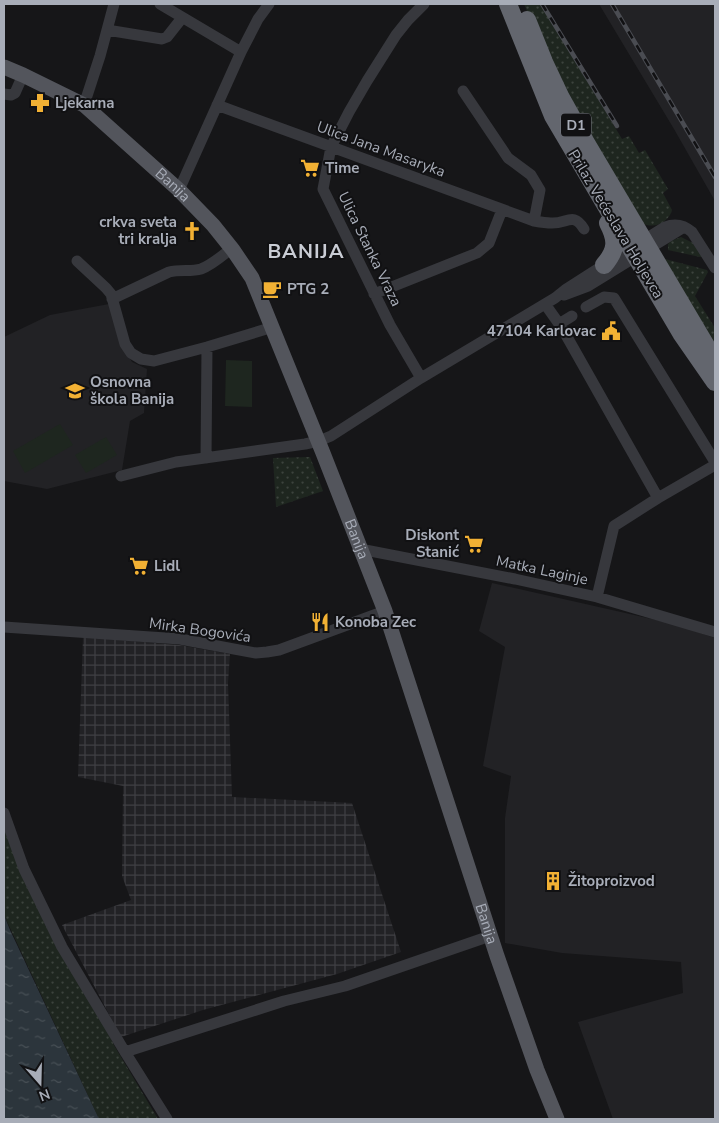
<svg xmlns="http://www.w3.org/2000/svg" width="719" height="1123" viewBox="0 0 719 1123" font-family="'Nunito Sans',sans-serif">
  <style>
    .built { fill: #222225 }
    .industrial { fill: url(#industrial-grid) }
    .grass { fill: url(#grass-dots) }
    .green { fill: #1e261f }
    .water { fill: url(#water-ripples) }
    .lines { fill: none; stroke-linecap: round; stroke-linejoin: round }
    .minor { stroke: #37383d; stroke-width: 11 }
    .major { stroke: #53555c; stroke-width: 15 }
    .highway { stroke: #63666e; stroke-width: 18 }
    .rail-casing { stroke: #4a4c52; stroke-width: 4.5 }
    .rail { stroke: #111113; stroke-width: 2.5; stroke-dasharray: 8; stroke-linecap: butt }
    .labels { text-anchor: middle; stroke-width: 4; stroke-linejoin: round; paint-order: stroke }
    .shield { fill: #111113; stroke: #7b7e86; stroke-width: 1 }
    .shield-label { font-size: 14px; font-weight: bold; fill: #a8adb8 }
    .poi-label { font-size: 15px; font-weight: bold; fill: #a8adb8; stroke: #111113; text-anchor: start }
    .street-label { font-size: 15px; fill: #a8adb8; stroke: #111113 }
    .district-label { font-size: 20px; font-weight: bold; letter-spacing: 1px; fill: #c9ccd4; stroke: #111113 }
  </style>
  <defs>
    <pattern id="industrial-grid" width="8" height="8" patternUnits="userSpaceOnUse" patternTransform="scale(1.25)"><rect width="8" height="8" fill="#222225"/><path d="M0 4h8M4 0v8" fill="none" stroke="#3f3f43"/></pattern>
    <pattern id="grass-dots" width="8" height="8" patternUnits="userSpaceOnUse" patternTransform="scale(1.25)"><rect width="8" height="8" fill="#1e261f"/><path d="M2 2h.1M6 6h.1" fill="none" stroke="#3c433d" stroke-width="1.8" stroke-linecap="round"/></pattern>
    <pattern id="water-ripples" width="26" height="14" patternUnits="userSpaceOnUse" patternTransform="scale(1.25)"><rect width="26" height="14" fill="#2c353c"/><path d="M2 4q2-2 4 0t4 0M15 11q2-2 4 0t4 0" fill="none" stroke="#485056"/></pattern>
  </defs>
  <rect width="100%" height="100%" fill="#161618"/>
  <path class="built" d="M 599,4 L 715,4 L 715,201 L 674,129 Z
    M 109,304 L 120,340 L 132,362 L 147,369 L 144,413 L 130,421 L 122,470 L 47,489 L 4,481 L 4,337 L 50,315 Z
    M 492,583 L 674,624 L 715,638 L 715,1119 L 613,1119 L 578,1022 L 683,993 L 681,962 L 562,953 L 505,943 L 505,818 L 511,776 L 483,766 L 505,647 L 479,631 Z"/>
  <path class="industrial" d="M 83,637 L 179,645 L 230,654 L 228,683 L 232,797 L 352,803 L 401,952 L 337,974 L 203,1010 L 121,1037 L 62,925 L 131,900 L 122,876 L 123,786 L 78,777 Z"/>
  <path class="grass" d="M 524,4 L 539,4 L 549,17 L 622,139 L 629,136 L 639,153 L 645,150 L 668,189 L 663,193 L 672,210 C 669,222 654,230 642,223 C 640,221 638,219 636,218 L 541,44 Z
    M 681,237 L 693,243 L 703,257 L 700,257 L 668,250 L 668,244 L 671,241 Z
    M 665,259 L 707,270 L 708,272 L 695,296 L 715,328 L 715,350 L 664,260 Z
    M 310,457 L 323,491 L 276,507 L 273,458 Z
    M 4,823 L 115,1047 L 158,1119 L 99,1119 L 4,915 Z"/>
  <path class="green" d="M 226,360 L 252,361 L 252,407 L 225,406 Z
    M 60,424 L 73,445 L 25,473 L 13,451 Z
    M 106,437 L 117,455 L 86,473 L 75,455 Z"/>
  <path class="water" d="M 4,915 L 10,930 L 99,1119 L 4,1119 Z"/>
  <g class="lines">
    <path class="minor" d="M 160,4 L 241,52
      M 107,30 L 162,39 L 167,37 L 182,18
      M 463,91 L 508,158 L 531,175 L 540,190 L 534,221
      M 4,94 L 11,95 L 15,93 L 23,75
      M 84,105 L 100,56 L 114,4
      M 217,105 L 534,221 C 540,222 546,223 551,223 C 567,224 573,211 584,229
      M 179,190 L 241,52 L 258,19 L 269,4
      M 77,261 L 106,288 L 111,294 L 125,344 L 131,353 L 141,359 L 154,361 L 207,347 L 273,327
      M 374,294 L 477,253 L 489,243 L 502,210
      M 564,295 L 588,286 L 684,227
      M 112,299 L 169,272 C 180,269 191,272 201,269 C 212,265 223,255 232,248
      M 545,304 L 562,328 L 658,498 L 614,526 L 597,597
      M 586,307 L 604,297 L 614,298 L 715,462
      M 559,324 L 572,316
      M 421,378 L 390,325 L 323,189 L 331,147 L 349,112 L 367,81 L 396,35 L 408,20 L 424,4
      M 206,458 L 207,347
      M 121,476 L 176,462 L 305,444 L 319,441 L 331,436 L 421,378 L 555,298 L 565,290 L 604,265 L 665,227 C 675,223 684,225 692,232 L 715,268
      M 658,498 L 715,465
      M 360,549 L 515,579 L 597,597 L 715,632
      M 4,627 L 180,639 L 256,653 L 267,652 L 279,650 L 385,611
      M 4,813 L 24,869 L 62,947 L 125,1052 L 167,1119
      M 125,1052 L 284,1001 L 345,986 L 490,936"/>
    <path class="major" id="s1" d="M 4,67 L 23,75 L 84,105 L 179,190 L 213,225 L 233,250 L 252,278 L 323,453 L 385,611 L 497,956 L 537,1070 L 557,1119"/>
    <path class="highway" d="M 508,4 L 553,116 L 681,333 L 715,382
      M 527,20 L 544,62 L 561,98 L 585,141 L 715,361
      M 604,265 C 617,250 617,240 608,223"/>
    <g class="rail-casing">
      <path id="rail" d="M 542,4 L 617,126
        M 612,4 L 715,177"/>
    </g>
    <use href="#rail" class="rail"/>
  </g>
  <defs>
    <g id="pharmacy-bare" transform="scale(1.5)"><path d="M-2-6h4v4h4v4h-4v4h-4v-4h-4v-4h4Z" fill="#f2b134" stroke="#111113" stroke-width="2.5" paint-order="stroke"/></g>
    <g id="supermarket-bare" transform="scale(1.5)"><path d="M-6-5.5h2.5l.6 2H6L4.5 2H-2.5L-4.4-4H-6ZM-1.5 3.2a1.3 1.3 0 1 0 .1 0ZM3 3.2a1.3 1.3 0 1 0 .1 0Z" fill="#f2b134" stroke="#111113" stroke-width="2.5" paint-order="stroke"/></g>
    <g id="church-bare" transform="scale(1.5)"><path d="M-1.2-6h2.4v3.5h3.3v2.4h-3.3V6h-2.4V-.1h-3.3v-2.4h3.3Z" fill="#f2b134" stroke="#111113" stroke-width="2.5" paint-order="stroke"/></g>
    <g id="cafe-bare" transform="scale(1.5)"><path d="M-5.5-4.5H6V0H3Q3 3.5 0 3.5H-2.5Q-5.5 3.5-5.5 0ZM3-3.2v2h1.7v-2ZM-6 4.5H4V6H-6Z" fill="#f2b134" stroke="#111113" stroke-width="2.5" paint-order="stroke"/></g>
    <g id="civic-bare" transform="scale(1.5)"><path d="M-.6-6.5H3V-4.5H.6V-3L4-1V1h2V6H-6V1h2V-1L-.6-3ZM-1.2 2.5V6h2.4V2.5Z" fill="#f2b134" stroke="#111113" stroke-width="2.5" paint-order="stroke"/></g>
    <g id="school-bare" transform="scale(1.5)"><path d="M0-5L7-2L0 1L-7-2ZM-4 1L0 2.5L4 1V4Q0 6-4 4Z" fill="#f2b134" stroke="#111113" stroke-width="2.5" paint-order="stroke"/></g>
    <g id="restaurant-bare" transform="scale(1.5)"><path d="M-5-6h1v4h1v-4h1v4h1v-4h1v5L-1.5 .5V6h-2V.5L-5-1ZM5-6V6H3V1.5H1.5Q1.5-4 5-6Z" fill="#f2b134" stroke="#111113" stroke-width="2.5" paint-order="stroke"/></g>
    <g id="building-bare" transform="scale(1.5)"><path d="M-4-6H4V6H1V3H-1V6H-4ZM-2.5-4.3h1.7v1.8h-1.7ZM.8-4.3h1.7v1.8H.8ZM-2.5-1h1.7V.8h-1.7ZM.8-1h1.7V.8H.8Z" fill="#f2b134" stroke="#111113" stroke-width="2.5" paint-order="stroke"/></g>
  </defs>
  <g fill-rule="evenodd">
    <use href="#pharmacy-bare" x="40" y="103"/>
    <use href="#supermarket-bare" x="310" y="168"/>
    <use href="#church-bare" x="192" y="231"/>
    <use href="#cafe-bare" x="272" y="289"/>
    <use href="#civic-bare" x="611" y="331"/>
    <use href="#school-bare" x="75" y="391"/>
    <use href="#supermarket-bare" x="474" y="544"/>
    <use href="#supermarket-bare" x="139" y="566"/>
    <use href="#restaurant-bare" x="320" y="622"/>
    <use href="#building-bare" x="553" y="881"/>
  </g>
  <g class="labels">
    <rect class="shield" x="561" y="113.5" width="30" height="23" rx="4"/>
    <g class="shield-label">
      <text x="576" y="130">D1</text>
    </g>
    <g class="poi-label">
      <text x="55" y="108">Ljekarna</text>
      <text x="325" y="173">Time</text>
      <text x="177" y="227" text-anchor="end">crkva sveta<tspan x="177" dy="17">tri kralja</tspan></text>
      <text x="287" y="294">PTG 2</text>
      <text x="596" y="336" text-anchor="end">47104 Karlovac</text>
      <text x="90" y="387">Osnovna<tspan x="90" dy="17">škola Banija</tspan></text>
      <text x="459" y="540" text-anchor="end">Diskont<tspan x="459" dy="17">Stanić</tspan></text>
      <text x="154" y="571">Lidl</text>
      <text x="335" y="627">Konoba Zec</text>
      <text x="568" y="886">Žitoproizvod</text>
    </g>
    <g class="street-label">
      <text transform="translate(381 149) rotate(20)" y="5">Ulica Jana Masaryka</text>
      <text dy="5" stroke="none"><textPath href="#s1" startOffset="208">Banija</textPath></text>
      <text transform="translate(616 224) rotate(59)" y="5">Prilaz Većeslava Holjevca</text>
      <text transform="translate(370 249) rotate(64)" y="5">Ulica Stanka Vraza</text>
      <text dy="5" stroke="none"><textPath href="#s1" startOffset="612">Banija</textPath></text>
      <text transform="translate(542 570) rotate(12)" y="5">Matka Laginje</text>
      <text transform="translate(200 630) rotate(8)" y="5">Mirka Bogovića</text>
      <text dy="5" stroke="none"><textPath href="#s1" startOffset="1018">Banija</textPath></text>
    </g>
    <g class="district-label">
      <text x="306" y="258">BANIJA</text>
    </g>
  </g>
  <rect width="719" height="1123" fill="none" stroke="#a8adb8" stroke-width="10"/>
  <g transform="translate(40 1083) rotate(160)" stroke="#111113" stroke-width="4" paint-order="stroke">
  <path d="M0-4L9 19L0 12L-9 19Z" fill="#a8adb8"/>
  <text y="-8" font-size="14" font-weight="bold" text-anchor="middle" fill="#a8adb8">N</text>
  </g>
</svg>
